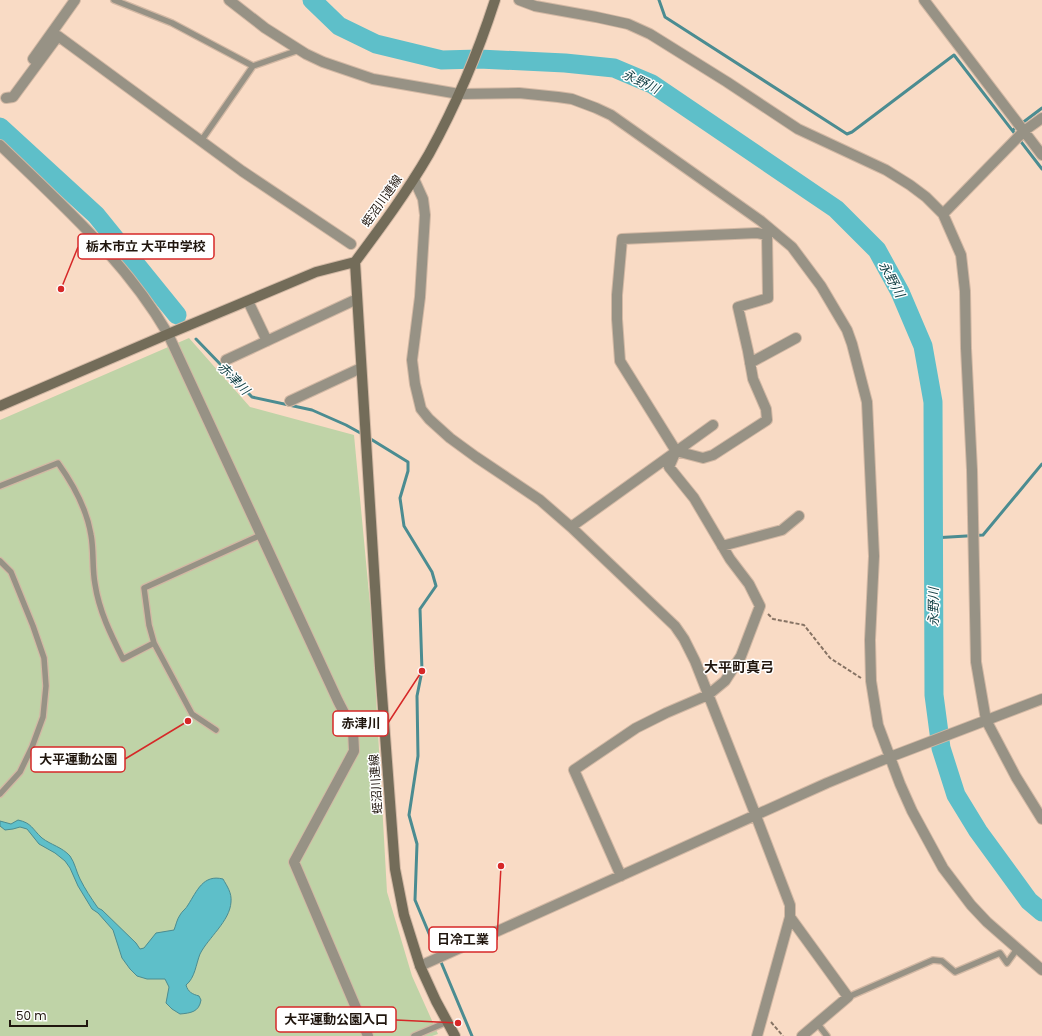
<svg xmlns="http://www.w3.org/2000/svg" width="1042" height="1036" viewBox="0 0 1042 1036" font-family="Poppins,'Noto Sans JP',sans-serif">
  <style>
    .green { fill: #bfd3a7 }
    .water { fill: #5ebfc9; stroke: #4b8c91 }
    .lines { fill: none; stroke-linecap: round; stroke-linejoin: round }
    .stream { stroke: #4b8c91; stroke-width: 3 }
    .river { stroke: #5ebfc9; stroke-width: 19 }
    .lane-casing { stroke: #d2b8a4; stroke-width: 8 }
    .street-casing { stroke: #d2b8a4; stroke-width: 12 }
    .secondary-casing { stroke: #d2b8a4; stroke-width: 12 }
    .path { stroke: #867364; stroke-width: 2; stroke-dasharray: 4 2; stroke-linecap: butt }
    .lane { stroke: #979285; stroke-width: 5.5 }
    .street { stroke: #979285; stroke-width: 10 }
    .secondary { stroke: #736c59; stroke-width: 10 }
    .labels { text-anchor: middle; stroke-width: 3; stroke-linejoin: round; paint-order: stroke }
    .street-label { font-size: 12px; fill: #20160e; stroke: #fff }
    .water-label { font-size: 13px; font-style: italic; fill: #113f44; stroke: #fff }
    .quarter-label { font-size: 14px; font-weight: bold; fill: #20160e; stroke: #fff }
    .leader { fill: none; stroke: #d62828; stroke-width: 1.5 }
    .callout-dot { fill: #d62828; stroke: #fff; stroke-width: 1.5 }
    .callout { fill: #fff; stroke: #d62828; stroke-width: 1.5 }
    .callout-label { font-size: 13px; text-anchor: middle; font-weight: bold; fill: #20160e }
  </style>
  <rect width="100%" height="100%" fill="#f9dbc5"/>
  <path class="green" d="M 189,338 L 250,407 L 354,435 L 372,625 L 387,892 L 412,976 L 438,1034 L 432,1036 L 0,1036 L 0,420 Z"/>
  <path class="water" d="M 18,820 C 32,823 32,829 42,838 C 51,845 62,847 70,856 C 75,863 76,871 80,879 C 85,889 91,898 98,908 L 102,910 L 136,943 L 140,949 L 144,948 L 156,933 L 174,930 C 176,925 177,919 180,915 C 182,911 186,909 188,905 C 197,891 203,874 223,879 C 227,886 232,893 231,902 C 230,921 208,938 200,954 C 196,964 195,978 186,985 C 188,992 192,994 199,996 L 201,1000 C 199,1012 191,1013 180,1014 L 172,1009 L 166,1003 L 169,987 L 165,979 L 147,979 L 137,976 L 130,969 L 122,958 L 113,930 L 98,913 L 92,909 L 78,886 L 70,868 L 65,861 L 55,853 L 39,844 L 27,829 L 20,827 L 13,829 L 5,830 L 0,826 L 0,821 L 11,824 Z"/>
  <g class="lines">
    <path class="stream" d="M 659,0 L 665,17 L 847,134 L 852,132 L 954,55 L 1042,169
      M 1013,130 L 1042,108
      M 196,339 L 252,397 L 312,410 L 346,425 L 364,435
      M 369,438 L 408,462 L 408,471 L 400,498 L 404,526 L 432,572 L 436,586 L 420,609 L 422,671 L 417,696 L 418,756 L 409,815 L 417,844 L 415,900 L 472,1036
      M 933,538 L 983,535 L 1042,464"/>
    <path class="river" d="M 312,0 L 339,26 L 376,44 L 442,60 L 479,59 L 565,63 L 614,68 L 652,84 L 836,209 L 877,250 L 900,292 L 923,346 L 933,402 L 934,695 L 941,748 L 956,795 L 978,831 L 1029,901 L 1042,912
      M 0,127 L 96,215 L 177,315"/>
    <g class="lane-casing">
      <path id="lane" d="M 114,0 L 172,23 L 253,66
        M 201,141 L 253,66 L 299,50
        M 0,486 L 58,463 C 73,484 87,510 91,535 C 94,551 92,568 95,584 C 99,611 111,635 123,659 L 154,643
        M 0,561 L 11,572 L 33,626 L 44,658 L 46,686 L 43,717 L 32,747 L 20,772 L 0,794
        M 216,730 L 192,714 L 154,643 L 149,625 L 144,588 L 261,535
        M 848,997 L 933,960 L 942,961 L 955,972 L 1000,953 L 1007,963 L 1017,949
        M 817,1023 L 827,1036
        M 414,1036 L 447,1022"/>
    </g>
    <g class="street-casing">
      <path id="street" d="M 229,0 L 265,28 L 306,54 L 323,62 L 373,79 L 459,94 L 519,93 L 558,97 L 572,99 L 596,108 L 611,115 L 761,221 L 792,247 L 821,286 L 847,330 L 852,344 L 867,402 L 874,556 L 870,640 L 871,681 L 878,725 L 900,784 L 912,811 L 943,868 L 971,905 L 987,922 L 1042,970
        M 519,0 L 535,6 L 596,17 L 628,24 L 650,34 L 727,82 L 798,129 L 886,170 L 910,185 L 926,197 L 943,214 L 961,255 L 965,291 L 966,348 L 972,470 L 976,662 L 986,720 L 1016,777 L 1042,819
        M 924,0 L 1042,155
        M 33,59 L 75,0
        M 6,98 L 13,97 L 58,36 L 242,171 L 351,244
        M 0,145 C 61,204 125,260 168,334 L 338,701 L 353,730 L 354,751 L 294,862 L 368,1036
        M 414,179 L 423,199 L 425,215 L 420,297 L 412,360 L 415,384 L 421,409 L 429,419 L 450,438 L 476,457 L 540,500 L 571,527 L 675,626 L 684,639 L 695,661 L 756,816 L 790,905 L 790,917 L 757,1036
        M 943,214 L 1024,131 L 1042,118
        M 757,233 L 767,235 L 768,298 L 738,307 L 748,351 L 753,379 L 766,409 L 767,420 L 713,455 L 703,458 L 676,451 L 620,361 L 617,319 L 617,295 L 622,239 Z
        M 248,301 L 267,341
        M 226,360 L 357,299
        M 750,363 L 796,338
        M 290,401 L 361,368
        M 571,527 L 713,425
        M 722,546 L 782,530 L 799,516
        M 621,876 L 574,770 L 636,728 L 666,713 L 708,695 L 725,681 L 741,656 L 760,606 L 749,584 L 730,559 L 694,498 L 669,467 L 676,451
        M 790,917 L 848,997 L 802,1036
        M 420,966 L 827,783 L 890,757 L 1042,699"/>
    </g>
    <g class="secondary-casing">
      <path id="secondary" d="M 0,406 L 168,334 L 316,272 L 355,262
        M 455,1036 L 436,1001 L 420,966 L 404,915 L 395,869 L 380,668 L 355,262 C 381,227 407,192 429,154 C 456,105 478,53 495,0"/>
    </g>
    <path class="path" d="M 768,614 L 773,619 L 804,625 L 830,658 L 861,678
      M 771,1022 L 783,1036"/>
    <use href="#lane" class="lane"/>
    <use href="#street" class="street"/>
    <use href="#secondary" class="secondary"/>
  </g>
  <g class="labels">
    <g class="street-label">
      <text transform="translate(382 201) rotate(-55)" y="4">蛭沼川連線</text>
      <text transform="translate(376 784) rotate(-94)" y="4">蛭沼川連線</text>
    </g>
    <g class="water-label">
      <text transform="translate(641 81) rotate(26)" y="5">永野川</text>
      <text transform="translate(892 279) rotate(62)" y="5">永野川</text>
      <text transform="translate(234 378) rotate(46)" y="5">赤津川</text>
      <text transform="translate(933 607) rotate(-90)" y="5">永野川</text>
    </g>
    <g class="quarter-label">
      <text x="739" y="672">大平町真弓</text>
    </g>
  </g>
  <path class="leader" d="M61 289L78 247M422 671L388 723M188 721L125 759M501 866L497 940M458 1023L396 1020"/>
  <g class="callout-dot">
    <circle cx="61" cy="289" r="4"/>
    <circle cx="422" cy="671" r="4"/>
    <circle cx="188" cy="721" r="4"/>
    <circle cx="501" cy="866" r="4"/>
    <circle cx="458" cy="1023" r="4"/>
  </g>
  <g class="callout">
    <rect x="78" y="234" width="136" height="25" rx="4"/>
    <rect x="333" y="711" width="55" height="25" rx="4"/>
    <rect x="31" y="747" width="94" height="25" rx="4"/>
    <rect x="429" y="927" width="68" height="25" rx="4"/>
    <rect x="276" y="1007" width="120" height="25" rx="4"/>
  </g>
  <g class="callout-label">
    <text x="146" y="251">栃木市立 大平中学校</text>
    <text x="361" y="728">赤津川</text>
    <text x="78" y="764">大平運動公園</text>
    <text x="463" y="944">日冷工業</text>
    <text x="336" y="1024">大平運動公園入口</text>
  </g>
  <path d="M10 1020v6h77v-6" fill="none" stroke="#20160e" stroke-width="2"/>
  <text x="16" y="1020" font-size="12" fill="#20160e" stroke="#ffffff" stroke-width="3" paint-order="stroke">50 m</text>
</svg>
